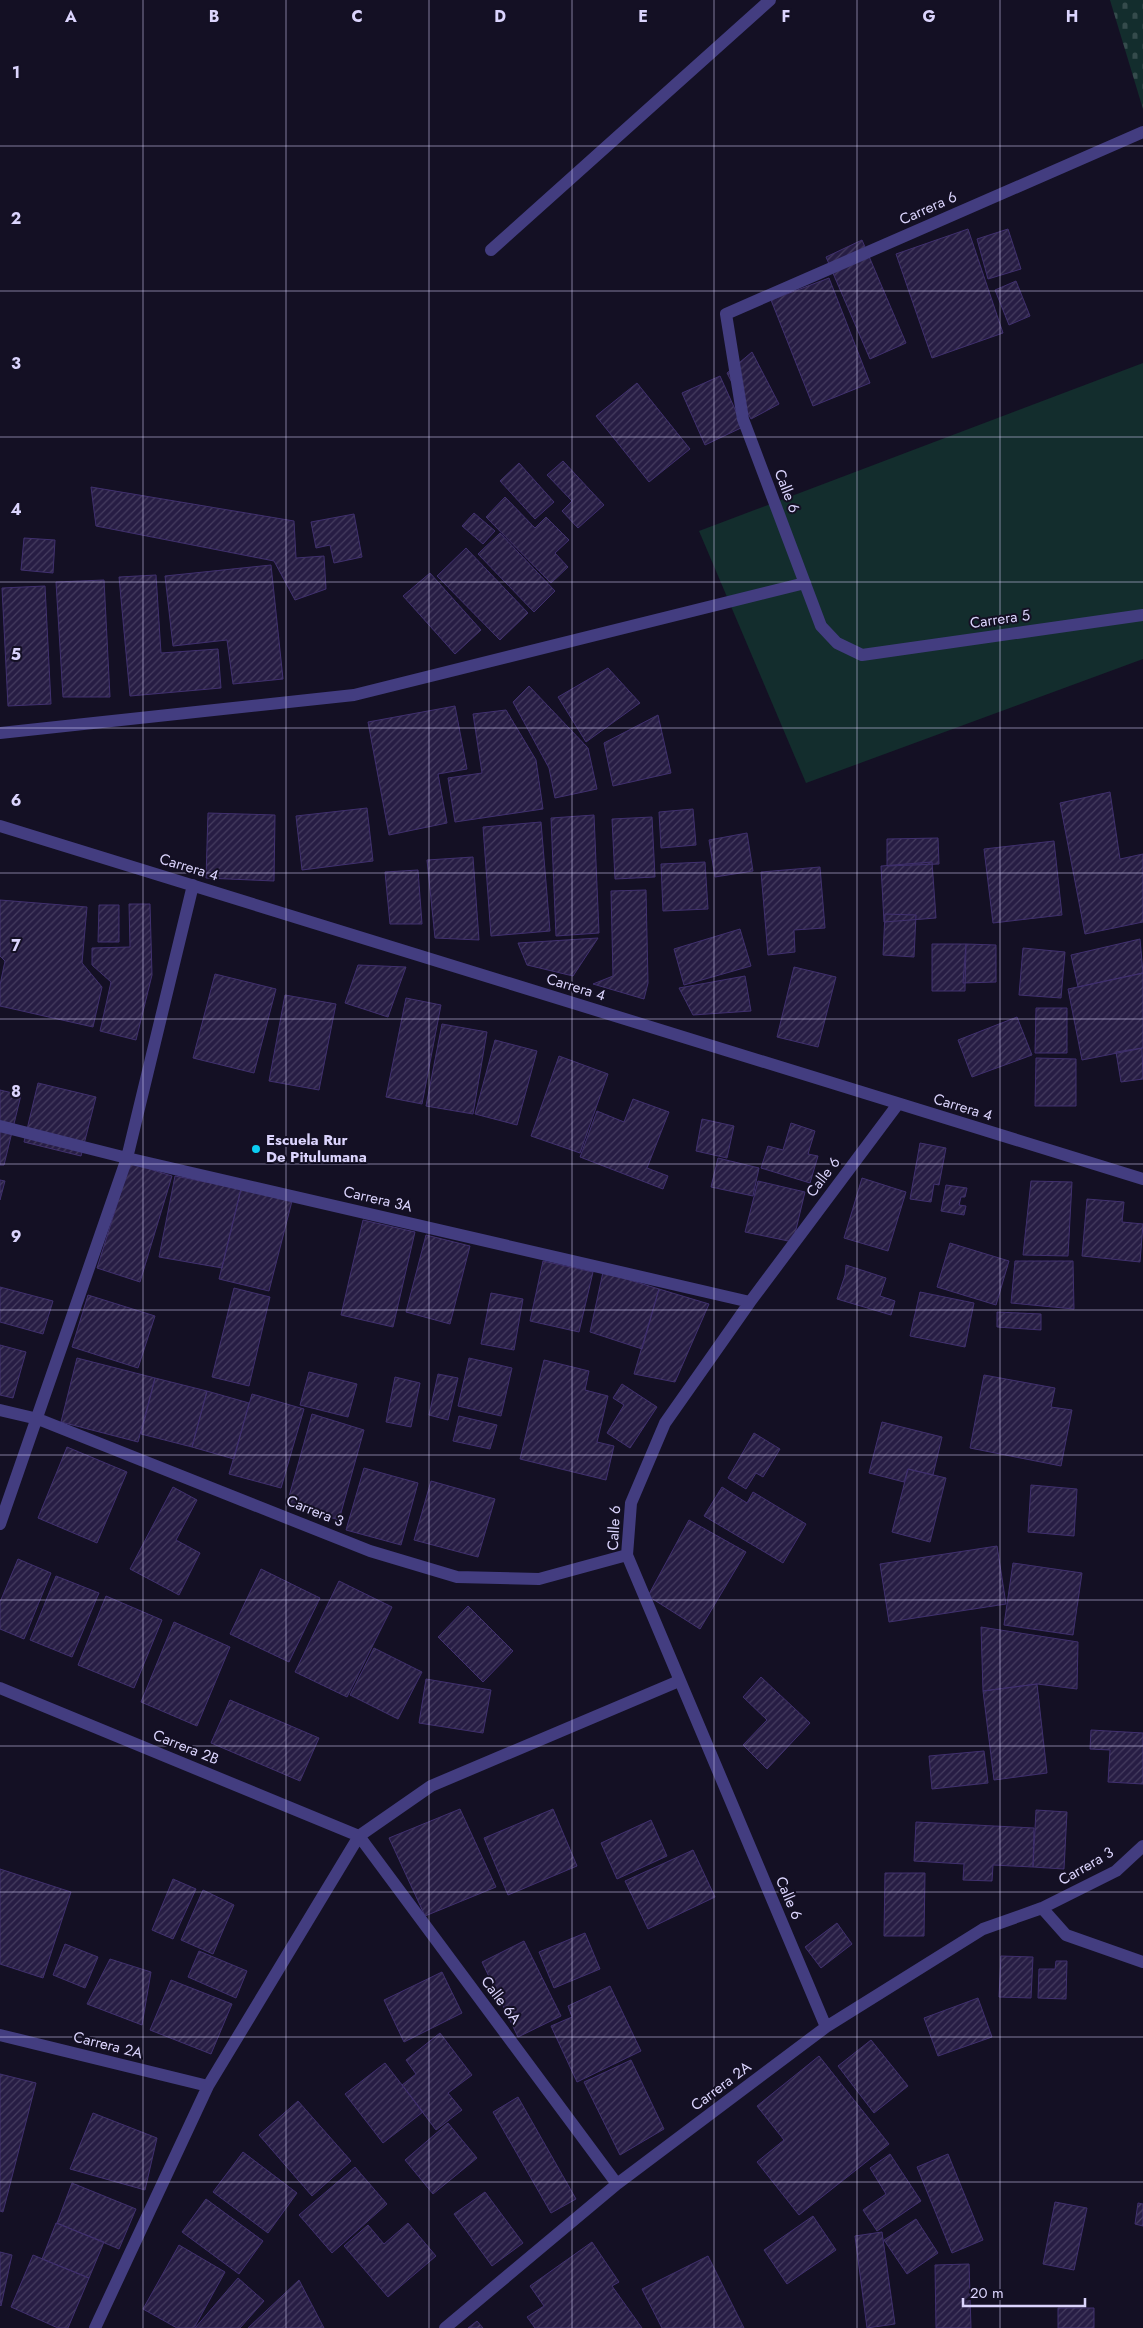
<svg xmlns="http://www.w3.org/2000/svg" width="1143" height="2328" viewBox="0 0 1143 2328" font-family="Jost,sans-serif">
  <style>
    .cemetery { fill: url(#cemetery-stones) }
    .pitch { fill: #132d2d }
    .building { fill: url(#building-hatch); stroke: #40306e }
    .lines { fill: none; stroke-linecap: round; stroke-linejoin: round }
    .street { stroke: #433d80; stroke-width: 12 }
    .grid { fill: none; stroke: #dbd4fd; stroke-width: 1; stroke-opacity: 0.55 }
    .poi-dot { fill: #0ccdf1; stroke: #141024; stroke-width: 2 }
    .labels { text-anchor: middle; stroke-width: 4; stroke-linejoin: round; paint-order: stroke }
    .street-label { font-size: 15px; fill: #dbd4fd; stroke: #141024 }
    .poi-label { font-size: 15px; font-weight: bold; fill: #dbd4fd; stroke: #141024; text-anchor: start }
    .grid-label { font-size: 16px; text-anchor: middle; font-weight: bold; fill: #dbd4fd; stroke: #141024; stroke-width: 4; stroke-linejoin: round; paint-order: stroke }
  </style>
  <defs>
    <pattern id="cemetery-stones" width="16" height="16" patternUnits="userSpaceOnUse" patternTransform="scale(1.25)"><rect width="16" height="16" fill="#132d2d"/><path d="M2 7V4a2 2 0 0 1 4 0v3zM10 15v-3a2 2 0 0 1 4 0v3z" fill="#354b4c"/></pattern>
    <pattern id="building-hatch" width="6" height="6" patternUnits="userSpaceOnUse" patternTransform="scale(1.25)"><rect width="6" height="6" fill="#271d44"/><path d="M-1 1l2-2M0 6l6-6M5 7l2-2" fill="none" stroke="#463d60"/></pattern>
  </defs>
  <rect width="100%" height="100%" fill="#141024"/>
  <path class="cemetery" d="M 1110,0 L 1143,0 L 1143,109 Z"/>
  <path class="pitch" d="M 1143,363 L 1143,659 L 806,783 L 699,531 Z"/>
  <path class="building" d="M 968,229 L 1003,333 L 932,358 L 896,254 Z
    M 1008,229 L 1021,269 L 988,279 L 977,239 Z
    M 862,240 L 906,343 L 870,359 L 826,257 Z
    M 829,278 L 870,383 L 813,406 L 771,300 Z
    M 1016,281 L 1030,316 L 1009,325 L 995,290 Z
    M 752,352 L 779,404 L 751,419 L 727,373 Z
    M 720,376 L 743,427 L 705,445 L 682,393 Z
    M 637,383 L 690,449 L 649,482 L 596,416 Z
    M 563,461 L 604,505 L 578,528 L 562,511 L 572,501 L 547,475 Z
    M 519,463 L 554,502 L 535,519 L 500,481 Z
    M 91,487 L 294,521 L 296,558 L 324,556 L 326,589 L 295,600 L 274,561 L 96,526 Z
    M 505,497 L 535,528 L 546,517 L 569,540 L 555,553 L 568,567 L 551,583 L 486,517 Z
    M 474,513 L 495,531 L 483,544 L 462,526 Z
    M 354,514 L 362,557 L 334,563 L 330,545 L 316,548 L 311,522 Z
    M 500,533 L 555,591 L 534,612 L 478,554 Z
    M 24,538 L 55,540 L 53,573 L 21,570 Z
    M 466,548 L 528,613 L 500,640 L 437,576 Z
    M 271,565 L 283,679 L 233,684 L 227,640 L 173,646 L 165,576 Z
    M 430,573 L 481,630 L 455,654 L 403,596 Z
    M 156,575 L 161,653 L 218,649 L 221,688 L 130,696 L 119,577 Z
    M 104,580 L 110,697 L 63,697 L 56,582 Z
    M 45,586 L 51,704 L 8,706 L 2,588 Z
    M 608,668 L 640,703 L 586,742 L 558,697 Z
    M 529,686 L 588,748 L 597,789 L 555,798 L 549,768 L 513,702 Z
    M 455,706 L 467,769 L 438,774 L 447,823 L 389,835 L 368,722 Z
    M 506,710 L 536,760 L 543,809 L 455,822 L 448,778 L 482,773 L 473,714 Z
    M 658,715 L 671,773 L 613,786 L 604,743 Z
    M 1110,792 L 1120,859 L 1143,854 L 1143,922 L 1085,934 L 1060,803 Z
    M 367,808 L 373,861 L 302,870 L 296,816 Z
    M 693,809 L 696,845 L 661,848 L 659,812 Z
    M 208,813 L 275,815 L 274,881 L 206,878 Z
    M 594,815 L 599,933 L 556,936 L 551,818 Z
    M 652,817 L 655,877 L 615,879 L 612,819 Z
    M 541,822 L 550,931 L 491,936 L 483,827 Z
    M 747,833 L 753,871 L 715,877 L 709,840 Z
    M 938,838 L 939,864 L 887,866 L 887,839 Z
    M 1054,841 L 1062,915 L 993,923 L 984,849 Z
    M 473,857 L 479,940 L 435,938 L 427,860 Z
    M 705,862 L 708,909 L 663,911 L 661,864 Z
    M 932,862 L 936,918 L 884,922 L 881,866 Z
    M 820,867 L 825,928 L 794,930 L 795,952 L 768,955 L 761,872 Z
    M 418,870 L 422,924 L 390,924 L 385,872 Z
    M 646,890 L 648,983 L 644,999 L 593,984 L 613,976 L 611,891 Z
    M 0,900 L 87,907 L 82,963 L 102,987 L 93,1027 L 0,1006 L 0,985 L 5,961 L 0,956 Z
    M 129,904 L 150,904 L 152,975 L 136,1040 L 100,1031 L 111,982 L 92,965 L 92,948 L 130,947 Z
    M 99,905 L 119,905 L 119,942 L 98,942 Z
    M 885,914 L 916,915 L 914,957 L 883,955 Z
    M 740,929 L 751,966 L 684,985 L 674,949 Z
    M 598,938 L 573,976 L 527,965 L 518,943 Z
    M 1140,939 L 1143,973 L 1078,987 L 1071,955 Z
    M 932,944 L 966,944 L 965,991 L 932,991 Z
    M 966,944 L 996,945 L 996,982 L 963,983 Z
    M 1023,948 L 1065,952 L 1061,998 L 1019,995 Z
    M 358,965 L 406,967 L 388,1017 L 345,1003 Z
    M 794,967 L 836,977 L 818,1047 L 777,1037 Z
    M 1143,973 L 1143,1048 L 1082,1060 L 1068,989 Z
    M 215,974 L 276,989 L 254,1073 L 193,1058 Z
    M 745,976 L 751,1011 L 693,1015 L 679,988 Z
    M 285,995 L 336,1004 L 319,1090 L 269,1081 Z
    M 406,998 L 441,1005 L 422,1104 L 386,1097 Z
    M 1036,1008 L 1067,1008 L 1067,1053 L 1035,1053 Z
    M 1017,1017 L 1032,1055 L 972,1077 L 958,1040 Z
    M 442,1024 L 487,1032 L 473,1114 L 426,1106 Z
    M 495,1040 L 537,1051 L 517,1125 L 475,1114 Z
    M 1142,1048 L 1143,1079 L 1121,1082 L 1116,1052 Z
    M 559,1056 L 608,1074 L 580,1153 L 531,1136 Z
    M 1036,1058 L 1076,1059 L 1076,1106 L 1035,1106 Z
    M 38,1083 L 96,1097 L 81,1156 L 24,1142 Z
    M 0,1090 L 21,1095 L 4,1165 L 0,1165 Z
    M 633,1099 L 669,1112 L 647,1168 L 668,1176 L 663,1189 L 580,1157 L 597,1111 L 624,1122 Z
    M 702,1119 L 734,1126 L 727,1158 L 696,1151 Z
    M 791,1123 L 815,1131 L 808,1154 L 818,1156 L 810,1183 L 761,1168 L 768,1146 L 783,1150 Z
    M 920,1143 L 946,1148 L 939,1185 L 934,1184 L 931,1202 L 910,1199 Z
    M 718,1158 L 759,1168 L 753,1196 L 711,1187 Z
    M 130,1163 L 172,1176 L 140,1282 L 97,1268 Z
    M 175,1176 L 241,1189 L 222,1268 L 159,1257 Z
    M 862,1178 L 906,1192 L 888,1251 L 844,1238 Z
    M 0,1180 L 5,1181 L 0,1200 Z
    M 758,1181 L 805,1192 L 793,1242 L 745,1232 Z
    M 1031,1181 L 1072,1182 L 1068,1256 L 1023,1255 Z
    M 946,1185 L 967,1188 L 965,1197 L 961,1197 L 959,1205 L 966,1206 L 964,1215 L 941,1211 Z
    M 241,1189 L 292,1201 L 269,1291 L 219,1279 Z
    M 1087,1199 L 1124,1202 L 1122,1222 L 1143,1224 L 1140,1262 L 1082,1256 Z
    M 363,1220 L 415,1232 L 393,1327 L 341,1315 Z
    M 426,1235 L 470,1246 L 450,1324 L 406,1312 Z
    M 950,1243 L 1009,1261 L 996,1305 L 937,1287 Z
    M 543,1261 L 593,1272 L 579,1332 L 530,1321 Z
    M 1015,1261 L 1073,1261 L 1074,1309 L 1011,1303 Z
    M 846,1265 L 886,1278 L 880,1296 L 895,1301 L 891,1315 L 837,1299 L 845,1275 Z
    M 603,1272 L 659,1289 L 642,1349 L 590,1332 Z
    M 0,1287 L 53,1301 L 43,1334 L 0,1322 Z
    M 234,1288 L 270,1297 L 249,1386 L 212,1377 Z
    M 659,1289 L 709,1304 L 675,1382 L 634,1374 Z
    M 920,1292 L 974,1303 L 965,1347 L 910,1336 Z
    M 491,1293 L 523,1299 L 514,1350 L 481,1344 Z
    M 88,1295 L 155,1316 L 138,1368 L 72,1347 Z
    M 997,1312 L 1041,1314 L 1041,1330 L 997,1327 Z
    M 0,1345 L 26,1352 L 13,1398 L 0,1395 Z
    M 77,1358 L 155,1378 L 138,1442 L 61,1422 Z
    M 469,1358 L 512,1368 L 501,1416 L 458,1406 Z
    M 544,1360 L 589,1371 L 585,1390 L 608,1396 L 597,1442 L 614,1446 L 606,1480 L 520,1459 Z
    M 309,1372 L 357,1384 L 348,1417 L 300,1405 Z
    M 438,1374 L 458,1378 L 448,1420 L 429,1415 Z
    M 984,1375 L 1055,1388 L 1051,1407 L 1072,1410 L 1061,1466 L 970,1448 Z
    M 395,1377 L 420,1383 L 411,1427 L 386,1422 Z
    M 155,1378 L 207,1391 L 192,1447 L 141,1434 Z
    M 622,1384 L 657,1407 L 630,1448 L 607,1433 L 624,1405 L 613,1398 Z
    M 207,1391 L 249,1403 L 234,1459 L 192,1447 Z
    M 252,1394 L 304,1409 L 281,1488 L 229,1474 Z
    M 312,1414 L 364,1430 L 339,1520 L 287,1504 Z
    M 459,1416 L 497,1425 L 490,1449 L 453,1441 Z
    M 882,1422 L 942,1437 L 933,1475 L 908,1469 L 904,1482 L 869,1473 Z
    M 754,1433 L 780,1449 L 763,1477 L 756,1473 L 746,1489 L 728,1478 Z
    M 67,1447 L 127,1472 L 97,1543 L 38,1518 Z
    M 364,1468 L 418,1483 L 401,1545 L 346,1530 Z
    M 908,1469 L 946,1478 L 930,1542 L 892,1532 Z
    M 431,1481 L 495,1499 L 478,1557 L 414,1540 Z
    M 1031,1485 L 1077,1489 L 1074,1536 L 1028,1532 Z
    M 173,1487 L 197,1500 L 176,1540 L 200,1553 L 179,1595 L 130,1569 Z
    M 722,1487 L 747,1503 L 753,1492 L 806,1524 L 783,1563 L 704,1516 Z
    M 689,1520 L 746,1552 L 700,1629 L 648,1596 Z
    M 997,1546 L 1006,1604 L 889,1622 L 880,1564 Z
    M 18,1559 L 51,1573 L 24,1639 L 0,1629 L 0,1602 Z
    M 1013,1563 L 1082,1573 L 1073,1635 L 1004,1625 Z
    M 261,1569 L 320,1598 L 289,1662 L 230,1634 Z
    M 56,1576 L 99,1593 L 72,1657 L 30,1640 Z
    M 339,1581 L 392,1607 L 347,1697 L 295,1672 Z
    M 106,1596 L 162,1620 L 134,1688 L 78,1665 Z
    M 468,1606 L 513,1651 L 483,1682 L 438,1637 Z
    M 174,1622 L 230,1647 L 197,1726 L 141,1702 Z
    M 981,1627 L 1078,1642 L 1077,1689 L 1037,1684 L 983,1691 Z
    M 374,1648 L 422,1672 L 398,1719 L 350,1695 Z
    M 761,1677 L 810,1723 L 767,1769 L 743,1745 L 767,1720 L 743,1697 Z
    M 426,1679 L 491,1690 L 483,1733 L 419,1723 Z
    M 1037,1684 L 1047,1773 L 994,1780 L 983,1691 Z
    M 230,1700 L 319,1738 L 300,1781 L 211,1743 Z
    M 1091,1730 L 1143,1733 L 1143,1784 L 1108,1782 L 1110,1750 L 1090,1749 Z
    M 984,1751 L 988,1783 L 932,1789 L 929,1756 Z
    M 460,1809 L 496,1887 L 425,1916 L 389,1838 Z
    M 553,1809 L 577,1866 L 508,1895 L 484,1838 Z
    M 1036,1810 L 1067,1812 L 1064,1869 L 1033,1867 Z
    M 651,1820 L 667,1856 L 617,1879 L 601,1843 Z
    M 916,1822 L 1034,1828 L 1033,1867 L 993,1865 L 992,1881 L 963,1880 L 964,1864 L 914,1861 Z
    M 693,1850 L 715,1897 L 648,1929 L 625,1881 Z
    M 0,1869 L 71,1892 L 43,1978 L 0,1964 Z
    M 885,1873 L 925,1873 L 924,1936 L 884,1936 Z
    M 173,1879 L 196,1889 L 173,1939 L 152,1930 Z
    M 203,1890 L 234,1905 L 213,1954 L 181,1940 Z
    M 837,1923 L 852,1944 L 821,1968 L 805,1947 Z
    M 585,1933 L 600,1969 L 554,1988 L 539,1952 Z
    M 524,1941 L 561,2016 L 518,2037 L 482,1962 Z
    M 65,1944 L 98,1957 L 85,1988 L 53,1975 Z
    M 199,1951 L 247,1971 L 236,1998 L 188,1977 Z
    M 1001,1956 L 1033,1957 L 1031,1998 L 999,1997 Z
    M 110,1959 L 151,1972 L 142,2025 L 87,2004 Z
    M 1056,1961 L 1067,1961 L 1066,1999 L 1038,1998 L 1039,1969 L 1055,1969 Z
    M 442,1972 L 462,2013 L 404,2042 L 384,2000 Z
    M 171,1980 L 232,2004 L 211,2054 L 150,2030 Z
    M 610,1986 L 641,2051 L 577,2082 L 551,2026 L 572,2017 L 568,2006 Z
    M 978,1998 L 992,2037 L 938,2056 L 924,2018 Z
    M 440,2033 L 472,2075 L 448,2093 L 462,2110 L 436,2130 L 402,2085 L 416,2074 L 406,2060 Z
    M 871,2040 L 908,2086 L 874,2113 L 838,2066 Z
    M 819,2056 L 889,2144 L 799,2215 L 757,2162 L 784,2140 L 757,2106 Z
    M 631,2060 L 664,2129 L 620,2155 L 584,2082 Z
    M 385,2063 L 423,2112 L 383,2143 L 345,2094 Z
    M 0,2074 L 36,2083 L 3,2212 L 0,2211 Z
    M 518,2097 L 576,2199 L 551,2213 L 493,2112 Z
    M 298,2101 L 351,2161 L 312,2196 L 259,2135 Z
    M 93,2113 L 157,2138 L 145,2190 L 70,2169 Z
    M 448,2123 L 477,2158 L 433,2194 L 405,2160 Z
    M 243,2152 L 297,2193 L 268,2233 L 213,2192 Z
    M 890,2154 L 921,2201 L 877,2231 L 863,2210 L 886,2194 L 870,2168 Z
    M 948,2154 L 983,2240 L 952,2253 L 917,2167 Z
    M 355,2167 L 387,2204 L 332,2253 L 299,2215 Z
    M 72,2183 L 136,2209 L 119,2249 L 57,2223 Z
    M 485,2192 L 523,2243 L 492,2266 L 454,2214 Z
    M 206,2199 L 263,2241 L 239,2274 L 182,2232 Z
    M 1055,2202 L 1087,2208 L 1074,2270 L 1043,2264 Z
    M 1138,2203 L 1143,2204 L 1143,2226 L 1135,2224 Z
    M 813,2216 L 836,2250 L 787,2284 L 764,2250 Z
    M 916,2219 L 938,2253 L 907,2274 L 884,2240 Z
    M 56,2223 L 104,2242 L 89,2278 L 42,2259 Z
    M 408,2223 L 436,2256 L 388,2297 L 344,2246 L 368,2225 L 384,2244 Z
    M 882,2232 L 895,2324 L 867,2328 L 855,2236 Z
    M 592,2242 L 619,2282 L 612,2286 L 642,2328 L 535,2328 L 527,2317 L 544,2306 L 530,2286 Z
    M 179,2245 L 225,2272 L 194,2328 L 177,2328 L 143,2309 Z
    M 0,2252 L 12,2255 L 1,2306 L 0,2305 Z
    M 33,2255 L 89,2278 L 68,2328 L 58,2328 L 11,2307 Z
    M 708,2256 L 744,2328 L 662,2328 L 642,2289 Z
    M 969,2264 L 971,2328 L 936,2328 L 935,2265 Z
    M 238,2278 L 264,2301 L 240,2328 L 195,2328 Z
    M 299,2280 L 324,2328 L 248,2328 Z
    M 1058,2308 L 1094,2308 L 1094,2328 L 1058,2328 Z
    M 477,2321 L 483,2328 L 468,2328 Z"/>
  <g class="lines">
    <path class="street" d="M 1143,132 L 726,314 L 743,419 L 821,626 L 837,643 L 862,655 L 1143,615
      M 491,250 L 770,0
      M 0,733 L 354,695 L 805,583
      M 0,826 L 1143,1179
      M 0,1126 L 127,1158 L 750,1302
      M 0,1410 L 38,1419 L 370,1551 L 457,1577 L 539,1579 L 627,1555
      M 0,1524 L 127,1158 L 193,885
      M 0,1688 L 359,1836
      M 359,1836 L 617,2184
      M 1042,1908 L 1066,1935 L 1143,1962
      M 826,2027 L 627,1555 L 631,1503 L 665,1423 L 750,1302 L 898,1104
      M 0,2035 L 208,2086
      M 95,2328 L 208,2086 L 359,1836 L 431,1786 L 679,1681
      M 445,2328 L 617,2184 L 826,2027 L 983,1929 L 1042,1908 L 1116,1871 L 1143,1846"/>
  </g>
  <path class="grid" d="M 143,0 L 143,2328M 286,0 L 286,2328M 429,0 L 429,2328M 572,0 L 572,2328M 714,0 L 714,2328M 857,0 L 857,2328M 1000,0 L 1000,2328M 0,146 L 1143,146M 0,291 L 1143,291M 0,437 L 1143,437M 0,582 L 1143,582M 0,728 L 1143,728M 0,873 L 1143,873M 0,1019 L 1143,1019M 0,1164 L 1143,1164M 0,1310 L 1143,1310M 0,1455 L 1143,1455M 0,1600 L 1143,1600M 0,1746 L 1143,1746M 0,1892 L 1143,1892M 0,2037 L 1143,2037M 0,2182 L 1143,2182"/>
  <circle class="poi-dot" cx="256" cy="1149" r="5"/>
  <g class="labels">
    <g class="street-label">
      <text transform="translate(928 208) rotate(-24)" y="5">Carrera 6</text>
      <text transform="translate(787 491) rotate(69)" y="5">Calle 6</text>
      <text transform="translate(1000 619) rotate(-8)" y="5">Carrera 5</text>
      <text transform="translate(189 867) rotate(17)" y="5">Carrera 4</text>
      <text transform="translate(576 987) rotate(17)" y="5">Carrera 4</text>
      <text transform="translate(963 1107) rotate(17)" y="5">Carrera 4</text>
      <text transform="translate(823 1177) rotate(-53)" y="5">Calle 6</text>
      <text transform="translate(378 1199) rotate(13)" y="5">Carrera 3A</text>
      <text transform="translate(315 1511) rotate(22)" y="5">Carrera 3</text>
      <text transform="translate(614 1528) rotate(-87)" y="5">Calle 6</text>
      <text transform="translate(186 1747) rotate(22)" y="5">Carrera 2B</text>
      <text transform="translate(1086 1866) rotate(-30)" y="5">Carrera 3</text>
      <text transform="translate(789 1898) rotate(67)" y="5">Calle 6</text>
      <text transform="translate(501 2000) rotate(53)" y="5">Calle 6A</text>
      <text transform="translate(108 2045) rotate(14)" y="5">Carrera 2A</text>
      <text transform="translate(721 2086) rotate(-37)" y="5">Carrera 2A</text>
    </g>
    <g class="poi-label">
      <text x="266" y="1145">Escuela Rur<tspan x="266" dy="17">De Pitulumana</tspan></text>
    </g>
  </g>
  <g class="grid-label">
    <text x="71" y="22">A</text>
    <text x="214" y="22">B</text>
    <text x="357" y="22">C</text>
    <text x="500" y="22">D</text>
    <text x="643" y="22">E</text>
    <text x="786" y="22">F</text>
    <text x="929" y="22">G</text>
    <text x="1072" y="22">H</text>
    <text x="16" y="78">1</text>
    <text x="16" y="224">2</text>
    <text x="16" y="369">3</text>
    <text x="16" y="515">4</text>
    <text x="16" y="660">5</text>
    <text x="16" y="806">6</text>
    <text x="16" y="951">7</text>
    <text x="16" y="1097">8</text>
    <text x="16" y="1242">9</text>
  </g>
  <path d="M963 2298v8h122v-8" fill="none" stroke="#dbd4fd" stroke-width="2.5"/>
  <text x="970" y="2298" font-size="15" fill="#dbd4fd" stroke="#141024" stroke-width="4" paint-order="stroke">20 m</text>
</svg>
